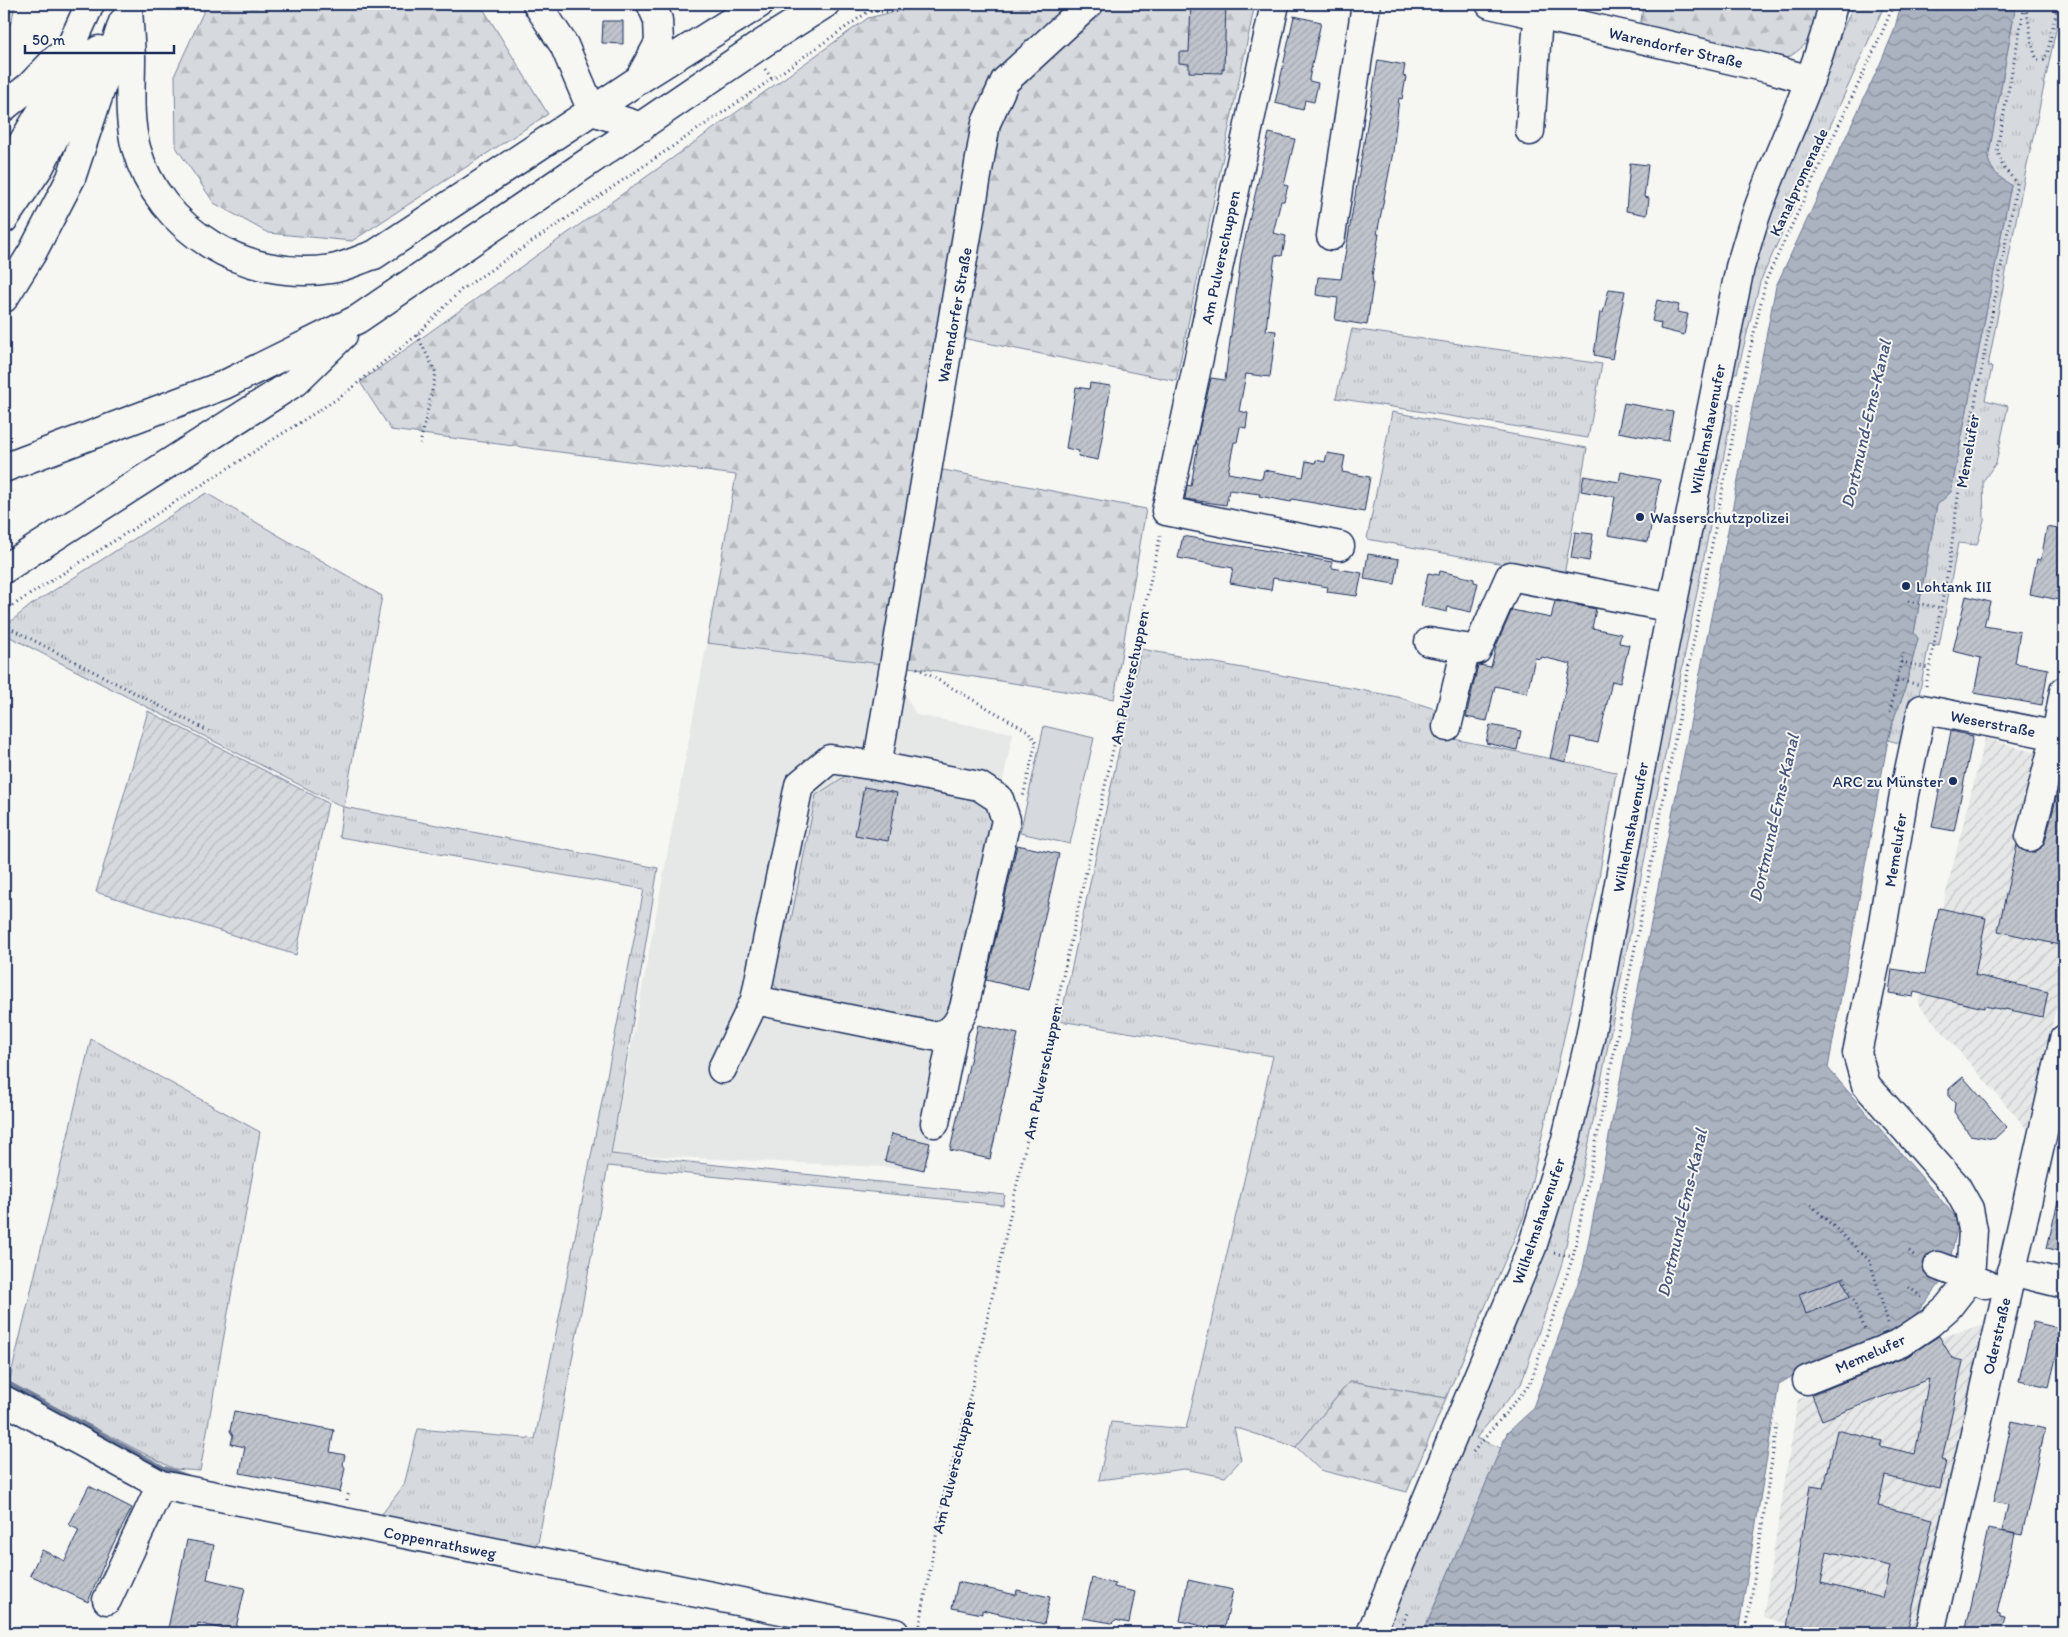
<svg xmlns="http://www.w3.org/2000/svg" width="2068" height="1637" viewBox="0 0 2068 1637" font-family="Itim,sans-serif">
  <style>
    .built { fill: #e6e7e7 }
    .industrial { fill: url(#industrial-furrows) }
    .grass { fill: url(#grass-tufts); stroke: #78849e }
    .forest { fill: url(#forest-firs); stroke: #78849e }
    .park { fill: #d6d9dd; stroke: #78849e }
    .garden { fill: url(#garden-furrows); stroke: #78849e }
    .water { fill: url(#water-waves); stroke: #717e99 }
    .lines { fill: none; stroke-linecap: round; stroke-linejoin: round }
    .stream { stroke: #717e99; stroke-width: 6 }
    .building { fill: url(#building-hatch); stroke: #1b2f5e; fill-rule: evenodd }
    .minor-casing { stroke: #1b2f5e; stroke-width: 31 }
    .highway-casing { stroke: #1b2f5e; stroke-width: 31 }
    .path { stroke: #1b2f5e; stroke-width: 3; stroke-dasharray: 1 4; stroke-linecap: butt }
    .minor { stroke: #f6f6f2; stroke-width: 28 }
    .highway { stroke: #f6f6f2; stroke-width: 28 }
    .poi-dot { fill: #1b2f5e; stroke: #f6f6f2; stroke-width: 2 }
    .labels { text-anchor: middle; stroke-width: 4; stroke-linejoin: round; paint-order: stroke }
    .street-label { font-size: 16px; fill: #1b2f5e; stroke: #f6f6f2 }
    .poi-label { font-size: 16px; fill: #1b2f5e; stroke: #f6f6f2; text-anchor: start }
    .water-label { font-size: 18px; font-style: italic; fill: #46567b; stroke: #f6f6f2 }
  </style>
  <defs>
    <pattern id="industrial-furrows" width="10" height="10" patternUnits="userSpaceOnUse" patternTransform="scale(1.25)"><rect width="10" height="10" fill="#e6e7e7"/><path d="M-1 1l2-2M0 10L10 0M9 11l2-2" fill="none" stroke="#c5c6c9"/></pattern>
    <pattern id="grass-tufts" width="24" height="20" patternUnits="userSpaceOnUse" patternTransform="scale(1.25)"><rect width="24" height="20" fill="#d6d9dd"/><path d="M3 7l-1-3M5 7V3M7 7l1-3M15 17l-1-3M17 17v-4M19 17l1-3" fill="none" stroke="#b7bbc0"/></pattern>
    <pattern id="forest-firs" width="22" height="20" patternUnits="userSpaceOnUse" patternTransform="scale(1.25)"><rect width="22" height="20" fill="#d6d9dd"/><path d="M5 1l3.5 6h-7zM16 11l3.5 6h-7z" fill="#b7bbc0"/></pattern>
    <pattern id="garden-furrows" width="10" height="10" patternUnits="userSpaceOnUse" patternTransform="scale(1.25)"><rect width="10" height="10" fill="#d6d9dd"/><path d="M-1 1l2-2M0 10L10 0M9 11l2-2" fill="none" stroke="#b7bbc0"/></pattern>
    <pattern id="water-waves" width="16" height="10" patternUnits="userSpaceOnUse" patternTransform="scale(1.25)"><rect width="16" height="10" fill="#abb2c0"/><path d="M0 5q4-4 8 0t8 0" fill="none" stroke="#8a919f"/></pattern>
    <pattern id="building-hatch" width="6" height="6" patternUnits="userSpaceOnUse" patternTransform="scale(1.25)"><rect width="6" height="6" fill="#c0c4cd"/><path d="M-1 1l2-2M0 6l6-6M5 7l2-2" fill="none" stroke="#a4a9b2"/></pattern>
  </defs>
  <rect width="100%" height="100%" fill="#f6f6f2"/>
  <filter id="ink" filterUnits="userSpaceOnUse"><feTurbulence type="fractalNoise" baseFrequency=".02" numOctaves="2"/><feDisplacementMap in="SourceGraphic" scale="10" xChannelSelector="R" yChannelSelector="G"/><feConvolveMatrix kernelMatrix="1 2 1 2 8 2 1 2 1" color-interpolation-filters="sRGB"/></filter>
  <g filter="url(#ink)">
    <path class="built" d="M 707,643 L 868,659 L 906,666 L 902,688 L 916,715 L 1013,733 L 961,976 L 925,1169 L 611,1154 Z"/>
    <path class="industrial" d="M 1985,738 L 2064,761 L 2064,975 L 2027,1129 L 1918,1004 Z
      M 1988,1323 L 1914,1633 L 1819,1633 L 1763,1617 L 1798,1400 L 1894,1352 Z"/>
    <path class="grass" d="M 1854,4 L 1885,4 L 1760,282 L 1737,373 L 1729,372 L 1745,268 L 1818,87 Z
      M 2016,4 L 2062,4 L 2061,10 L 2064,11 L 2064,26 L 2057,25 L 2022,189 L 1988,366 L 1992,367 L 1985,400 L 2008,406 L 1996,463 L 1983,481 L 1984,520 L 1977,545 L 1958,543 L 1939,646 L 1929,644 L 1909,746 L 1888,740 L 1895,715 L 1903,696 L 1918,639 L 1914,634 L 1937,505 L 1951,492 L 2011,185 C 1999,178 1992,172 1988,159 Z
      M 1352,329 L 1602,364 L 1588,438 L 1336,398 Z
      M 1724,400 L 1734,404 L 1589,1142 L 1562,1263 L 1521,1384 L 1476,1438 L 1501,1448 L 1423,1633 L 1382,1633 L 1539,1254 Z
      M 1392,412 L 1587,448 L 1564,575 L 1367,539 Z
      M 206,493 L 382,596 L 344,807 L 658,868 L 611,1154 L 1005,1195 L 1003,1205 L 608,1166 L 538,1543 L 528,1551 L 379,1518 L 404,1485 L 418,1429 L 535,1439 L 644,889 L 339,837 L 343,807 L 4,634 L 4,627 L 31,605 Z
      M 1141,649 L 1398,697 L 1435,709 L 1434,735 L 1616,772 L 1597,890 L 1524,1216 L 1446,1398 L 1350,1381 L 1296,1447 L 1234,1427 L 1241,1460 L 1225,1477 L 1184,1469 L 1099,1480 L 1111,1422 L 1186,1429 L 1273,1056 L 1060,1021 Z
      M 850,773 L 983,800 L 994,825 L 950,1014 L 931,1026 L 784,997 L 770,979 L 781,928 L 791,920 L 816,795 Z
      M 91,1039 L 260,1132 L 200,1471 L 174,1469 L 9,1383 Z"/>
    <path class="forest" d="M 4,4 L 15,4 L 12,20 L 4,36 Z
      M 207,4 L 484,10 L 548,114 L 352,241 L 268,233 L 214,203 L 176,147 L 175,74 Z
      M 926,4 L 1255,4 L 1176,381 L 962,338 L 938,469 L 1146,509 L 1114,699 L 924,669 L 707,643 L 736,475 L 391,430 L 360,382 L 868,18 Z
      M 1644,4 L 1817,4 C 1816,34 1811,44 1784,60 L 1639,31 Z
      M 1350,1381 L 1446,1398 L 1407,1492 L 1320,1470 L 1296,1447 Z"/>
    <path class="park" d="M 1044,726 L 1094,738 L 1070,844 L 1020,833 Z"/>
    <path class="garden" d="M 148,711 L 328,803 L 296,955 L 96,892 Z"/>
    <path class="water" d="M 1901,4 L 2016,4 L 1988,159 C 1992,172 1999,177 2011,185 L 1951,492 L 1937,505 L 1914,633 L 1918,638 L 1903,696 L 1895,715 L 1888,740 L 1828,1068 L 1959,1221 L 1946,1276 L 1912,1319 L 1879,1339 L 1811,1365 L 1779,1384 L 1738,1633 L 1423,1633 L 1507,1433 L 1532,1410 L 1583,1269 L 1776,286 L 1880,64 L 1894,31 Z"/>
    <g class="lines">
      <path class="stream" d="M 4,1382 L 162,1468 L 187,1477"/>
    </g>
    <path class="building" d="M 1191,4 L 1226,4 L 1224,69 L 1222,69 L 1222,73 L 1189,72 L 1189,64 L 1179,63 L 1179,52 L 1189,52 Z
      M 1294,16 L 1321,22 L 1309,79 L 1309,81 L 1318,83 L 1314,102 L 1305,100 L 1303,110 L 1275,103 Z
      M 603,21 L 623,21 L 623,44 L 602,43 Z
      M 1378,60 L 1405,65 L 1403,76 L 1406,77 L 1402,99 L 1399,98 L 1393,152 L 1377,234 L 1379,234 L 1372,276 L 1373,284 L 1367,325 L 1335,320 L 1338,298 L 1316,295 L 1318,277 L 1341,279 Z
      M 1269,133 L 1295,139 L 1284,185 L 1288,186 L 1284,201 L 1281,201 L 1273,233 L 1286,236 L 1282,256 L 1275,255 L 1269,302 L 1266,330 L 1276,331 L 1270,377 L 1246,374 L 1239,411 L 1248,413 L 1246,428 L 1240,427 L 1237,442 L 1234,442 L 1228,473 L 1262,479 L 1264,470 L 1303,477 L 1306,461 L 1315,463 L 1316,460 L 1325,462 L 1327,453 L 1345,456 L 1342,472 L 1370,477 L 1364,512 L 1292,499 L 1291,502 L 1259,496 L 1260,494 L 1229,490 L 1226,505 L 1185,499 L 1187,485 L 1191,486 L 1198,444 L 1196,444 L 1211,378 L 1225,380 L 1241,257 Z
      M 1630,163 L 1648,165 L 1644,197 L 1649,198 L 1647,215 L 1626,211 Z
      M 1609,289 L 1625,291 L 1612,359 L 1594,355 L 1600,312 L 1603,313 Z
      M 1657,300 L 1679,305 L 1677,312 L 1688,314 L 1684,335 L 1660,329 L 1661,323 L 1652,321 Z
      M 1090,383 L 1111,386 L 1098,460 L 1078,456 L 1079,451 L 1066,448 L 1076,387 L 1089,389 Z
      M 1624,403 L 1673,412 L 1668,441 L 1618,432 Z
      M 1621,472 L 1660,480 L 1648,542 L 1608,535 L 1615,497 L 1581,491 L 1584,476 L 1619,482 Z
      M 2047,527 L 2064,530 L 2064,601 L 2030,594 L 2037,559 L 2041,560 Z
      M 1575,532 L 1593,534 L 1589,561 L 1571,558 Z
      M 1183,536 L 1332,562 L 1332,568 L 1362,573 L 1357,596 L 1327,592 L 1328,587 L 1273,578 L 1271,590 L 1230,583 L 1233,568 L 1178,558 Z
      M 1368,554 L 1399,559 L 1395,584 L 1364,579 Z
      M 1440,571 L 1474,579 L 1474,582 L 1478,583 L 1471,612 L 1448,607 L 1447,612 L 1421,606 L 1428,573 L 1439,575 Z
      M 1966,596 L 1990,602 L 1984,626 L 2020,632 L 2015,663 L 2048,669 L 2042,705 L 1974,693 L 1981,658 L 1953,651 Z
      M 1555,601 L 1596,609 L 1592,628 L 1621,634 L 1619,643 L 1629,645 L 1620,683 L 1612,681 L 1598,743 L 1571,737 L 1566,762 L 1550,758 L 1571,664 L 1542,657 L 1541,659 L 1535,658 L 1527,693 L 1495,686 L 1487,721 L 1466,717 L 1478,665 L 1491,667 L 1496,646 L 1512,610 L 1551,618 Z
      M 1490,725 L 1521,731 L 1517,750 L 1486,743 Z
      M 1951,731 L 1973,736 L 1954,831 L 1932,827 Z
      M 2064,769 L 2064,946 L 1998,931 L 2017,845 L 2027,852 L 2035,852 L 2041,848 L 2045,841 Z
      M 864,787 L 897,793 L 888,841 L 855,835 Z
      M 1017,845 L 1059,854 L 1028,990 L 986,980 Z
      M 1939,908 L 1986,918 L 1975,975 L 2048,992 L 2043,1017 L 2005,1009 L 2005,1010 L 1984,1006 L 1984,1008 L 1914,992 L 1913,997 L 1889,993 L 1892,969 L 1925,974 Z
      M 978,1025 L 1018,1034 L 990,1159 L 950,1150 Z
      M 1963,1077 L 2007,1127 L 1994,1139 L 1970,1135 L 1954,1112 L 1955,1103 L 1949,1097 L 1949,1089 Z
      M 891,1134 L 930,1143 L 924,1170 L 885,1161 Z
      M 2058,1201 L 2064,1201 L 2064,1252 L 2047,1248 Z
      M 1842,1278 L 1850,1297 L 1806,1314 L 1799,1294 Z
      M 2033,1322 L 2063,1329 L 2049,1387 L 2019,1380 Z
      M 1939,1336 L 1952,1358 L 1963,1361 L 1942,1460 L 1946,1461 L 1940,1489 L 1885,1476 L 1878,1506 L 1933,1519 L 1907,1633 L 1800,1633 L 1800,1631 L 1787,1628 L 1810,1486 L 1824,1488 L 1837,1430 L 1882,1441 L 1880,1446 L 1915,1454 L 1929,1379 L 1822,1420 L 1812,1395 L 1906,1357 ZM 1827,1551 L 1890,1566 L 1883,1598 L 1821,1583 Z
      M 234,1411 L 334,1430 L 330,1452 L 345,1455 L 343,1464 L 345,1468 L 340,1492 L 240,1473 L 245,1447 L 231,1444 L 233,1436 L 230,1431 Z
      M 2012,1421 L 2045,1429 L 2022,1535 L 2002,1531 L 2008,1505 L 1994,1502 Z
      M 89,1486 L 132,1508 L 110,1550 L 88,1602 L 30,1575 L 42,1550 L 65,1561 L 79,1530 L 69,1525 Z
      M 1988,1529 L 2015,1534 L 1997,1613 L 2000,1614 L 2000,1617 L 2006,1618 L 2002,1633 L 1965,1633 Z
      M 187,1540 L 214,1545 L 207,1579 L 245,1588 L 235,1632 L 198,1623 L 196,1633 L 167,1633 Z
      M 1092,1578 L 1115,1584 L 1114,1587 L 1135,1592 L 1129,1623 L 1115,1620 L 1112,1623 L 1083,1618 Z
      M 1188,1580 L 1233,1590 L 1224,1631 L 1180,1621 Z
      M 958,1582 L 1016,1595 L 1017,1590 L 1050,1597 L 1044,1624 L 982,1610 L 982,1614 L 952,1608 Z"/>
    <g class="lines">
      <g class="minor-casing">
        <path id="minor" d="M 1275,4 L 1166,511 L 1340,546
          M 1490,4 L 1771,69 L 1810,80
          M 1530,131 L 1537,31 L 1540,16
          M 1331,236 L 1366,4
          M 1429,642 L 1477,650 L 1510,576 L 1672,608
          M 1447,727 L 1466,648
          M 877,766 L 979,786 L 999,799 L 1006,820 L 964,1008 C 958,1025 952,1033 933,1036 L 755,1000 L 799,785 L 830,759 L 877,766 L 986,123 L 1005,81 L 1089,4
          M 2030,837 L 2057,731 L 2064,691
          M 722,1069 L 755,1000
          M 935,1123 L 954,1029
          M 1938,1266 L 1986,1284
          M 2011,1271 L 2064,1284
          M 1807,1380 L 1900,1343 L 1930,1323 L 1948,1307 L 1970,1279 L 1973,1230 L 1969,1209 L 1956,1186 L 1866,1085 L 1857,1053 L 1880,941 L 1904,794 L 1922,709 L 2043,733 L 2057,731 L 2064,732
          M 4,1400 L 161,1485 L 895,1633
          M 107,1600 L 161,1485
          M 1371,1633 L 1532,1247 L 1565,1143 L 1590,1038 L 1651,712 L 1740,267 C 1746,248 1751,228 1758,209 C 1783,140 1817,75 1833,4
          M 1930,1633 L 2064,1039"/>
      </g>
      <g class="highway-casing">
        <path id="highway" d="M 537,4 L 564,45 L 592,111 L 642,127
          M 128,8 C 129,24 130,41 131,57 C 131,87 128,118 136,148 C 159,231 247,282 331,269 C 345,267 360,259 374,255 L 640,79 L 759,4
          M 641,76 L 659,43 L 658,20 L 651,4
          M 4,107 L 31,85 L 57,58
          M 4,174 L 41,112 L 90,4
          M 4,219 L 40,166 L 99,50
          M 4,298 L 32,253 L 71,178 L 123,22
          M 4,468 L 224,385 L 358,319 L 763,43 L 825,4
          M 4,569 L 295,382 L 343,335"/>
      </g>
      <path class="path" d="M 2025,7 C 2030,20 2031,52 2038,60 L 2044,60 L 2048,51 L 2057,8 L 2064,7
        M 871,11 L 894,12 L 926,4
        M 765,69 L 772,79
        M 417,335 L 436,373 L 420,444
        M 1908,601 L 1941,608
        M 4,611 L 343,395 L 417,335 L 461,290 L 772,79 L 879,4
        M 4,625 L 210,732
        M 1901,662 L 1929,668
        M 917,668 L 1028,731 L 1036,742 L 1023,797
        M 1897,680 L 1921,685
        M 1926,686 L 1949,565 L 1960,482 L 2017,183 L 2003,167 L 1997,149 L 2025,4
        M 1890,712 L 1903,653
        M 1811,1205 L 1870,1261 L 1888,1323
        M 1909,1251 L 1916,1257
        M 1554,1253 L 1573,1257
        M 1844,1277 L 1866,1332
        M 1909,1287 L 1924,1299
        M 1473,1452 L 1530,1384 L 1573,1257 L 1640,922 L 1744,377 L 1766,280 L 1878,42 L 1894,4
        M 347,1500 L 349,1491
        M 919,1630 L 943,1498 L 971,1392 L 1161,533
        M 1399,1633 L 1407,1613
        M 1746,1633 L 1777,1425"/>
      <use href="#minor" class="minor"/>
      <use href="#highway" class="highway"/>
    </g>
  </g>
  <g class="poi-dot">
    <circle cx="1640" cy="517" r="5"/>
    <circle cx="1906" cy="586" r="5"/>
    <circle cx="1953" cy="781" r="5"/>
  </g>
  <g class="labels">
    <g class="street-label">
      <text transform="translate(1676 47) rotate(13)" y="6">Warendorfer Straße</text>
      <text transform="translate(1798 182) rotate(-65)" y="6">Kanalpromenade</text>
      <text transform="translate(1220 257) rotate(-78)" y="6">Am Pulverschuppen</text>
      <text transform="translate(954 315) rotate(-80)" y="6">Warendorfer Straße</text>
      <text transform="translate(1707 429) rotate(-79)" y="6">Wilhelmshavenufer</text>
      <text transform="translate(1967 451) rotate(-80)" y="6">Memelufer</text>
      <text transform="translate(1129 677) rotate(-78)" y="6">Am Pulverschuppen</text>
      <text transform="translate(1993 723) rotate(11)" y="6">Weserstraße</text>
      <text transform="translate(1630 827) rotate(-79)" y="6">Wilhelmshavenufer</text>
      <text transform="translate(1895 850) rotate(-81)" y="6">Memelufer</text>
      <text transform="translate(1042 1072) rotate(-78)" y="6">Am Pulverschuppen</text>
      <text transform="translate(1538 1221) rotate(-71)" y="6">Wilhelmshavenufer</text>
      <text transform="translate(1996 1336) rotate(-77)" y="6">Oderstraße</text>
      <text transform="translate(1870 1353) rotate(-24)" y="6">Memelufer</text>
      <text transform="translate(953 1467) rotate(-76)" y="6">Am Pulverschuppen</text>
      <text transform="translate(440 1542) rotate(11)" y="6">Coppenrathsweg</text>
    </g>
    <g class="poi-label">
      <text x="1650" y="523">Wasserschutzpolizei</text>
      <text x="1916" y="592">Lohtank III</text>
      <text x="1943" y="787" text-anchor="end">ARC zu Münster</text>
    </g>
    <g class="water-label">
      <text transform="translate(1866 424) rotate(-77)" y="6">Dortmund-Ems-Kanal</text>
      <text transform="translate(1774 818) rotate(-77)" y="6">Dortmund-Ems-Kanal</text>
      <text transform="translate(1682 1213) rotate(-77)" y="6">Dortmund-Ems-Kanal</text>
    </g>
  </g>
  <rect width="2068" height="1637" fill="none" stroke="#f6f6f2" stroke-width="20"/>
  <rect x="10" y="10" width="2048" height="1617" fill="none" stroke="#1b2f5e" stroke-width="2" filter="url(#ink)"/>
  <path d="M25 45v8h149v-8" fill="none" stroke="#1b2f5e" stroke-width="2.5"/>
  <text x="32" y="45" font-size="15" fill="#1b2f5e" stroke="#f6f6f2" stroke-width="4" paint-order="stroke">50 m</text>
</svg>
